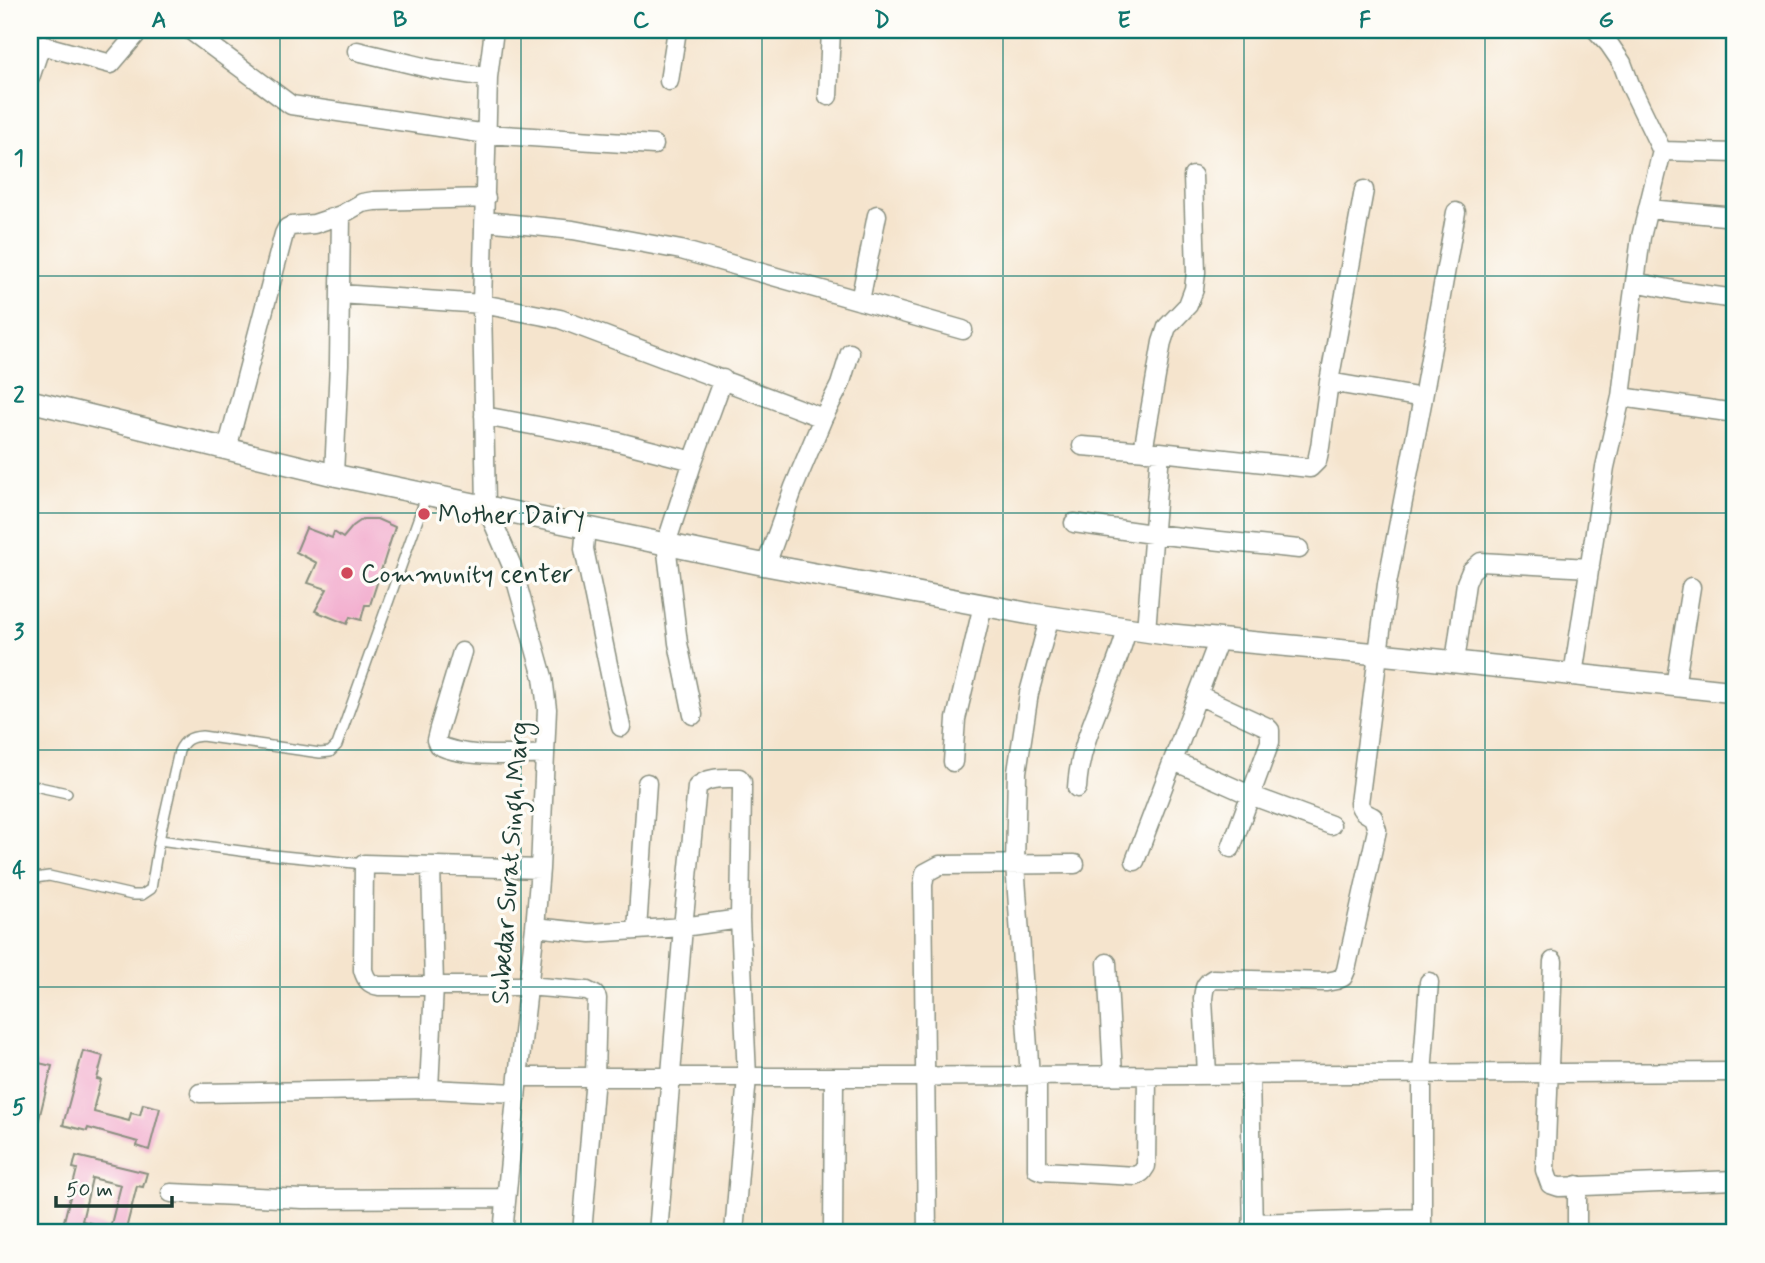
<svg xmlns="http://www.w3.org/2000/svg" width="1765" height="1263" viewBox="0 0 1765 1263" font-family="Mynerve,sans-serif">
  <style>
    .building { fill: #f2abcd; fill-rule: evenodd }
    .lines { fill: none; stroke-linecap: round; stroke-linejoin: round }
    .service-casing { stroke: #8a9080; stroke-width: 12 }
    .minor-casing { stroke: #8a9080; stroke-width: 21 }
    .tertiary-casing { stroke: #8a9080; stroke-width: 24 }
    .service { stroke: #fff; stroke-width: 9 }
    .minor { stroke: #fff; stroke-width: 18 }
    .tertiary { stroke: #fff; stroke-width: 21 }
    .grid { fill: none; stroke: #0f766e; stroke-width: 2; stroke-opacity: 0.55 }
    .poi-dot { fill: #d1495b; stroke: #fdfcf7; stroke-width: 2.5 }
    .labels { text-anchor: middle; stroke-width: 7; stroke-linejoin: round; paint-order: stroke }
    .poi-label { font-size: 26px; fill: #1f3d34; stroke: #fdfcf7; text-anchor: start }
    .street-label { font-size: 26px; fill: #1f3d34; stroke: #fdfcf7 }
    .neatline { fill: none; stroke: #0f766e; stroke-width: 2.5 }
    .grid-label { font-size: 23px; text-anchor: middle; font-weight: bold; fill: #0f766e }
  </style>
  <rect width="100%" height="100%" fill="#fdfcf7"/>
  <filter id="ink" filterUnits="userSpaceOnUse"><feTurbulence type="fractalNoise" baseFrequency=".0143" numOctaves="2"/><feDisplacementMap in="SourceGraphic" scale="14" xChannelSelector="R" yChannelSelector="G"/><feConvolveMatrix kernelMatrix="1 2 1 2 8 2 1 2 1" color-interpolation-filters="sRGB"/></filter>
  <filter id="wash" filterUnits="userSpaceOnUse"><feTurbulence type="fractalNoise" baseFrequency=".00686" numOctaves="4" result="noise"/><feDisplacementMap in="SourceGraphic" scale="28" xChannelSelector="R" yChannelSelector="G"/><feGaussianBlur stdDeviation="1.57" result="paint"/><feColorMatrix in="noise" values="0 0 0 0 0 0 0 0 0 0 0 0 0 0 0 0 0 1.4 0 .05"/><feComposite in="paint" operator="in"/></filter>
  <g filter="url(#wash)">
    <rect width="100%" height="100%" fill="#f5e4cd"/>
    <g id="blocks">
      <path class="building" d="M 363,519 L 377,519 L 395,527 L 370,605 L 365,605 L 361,620 L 350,617 L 347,624 L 315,611 L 327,589 L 308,583 L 317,563 L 296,552 L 306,528 L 332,538 L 334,532 L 343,538 L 353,526 Z
        M 83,1051 L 103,1056 L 97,1079 L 101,1080 L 94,1106 L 95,1106 L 94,1112 L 129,1121 L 131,1113 L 140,1115 L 143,1104 L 160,1108 L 149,1150 L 137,1146 L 138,1142 L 88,1128 L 87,1131 L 63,1125 Z
        M 30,1061 L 52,1066 L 34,1139 L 30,1138 Z
        M 76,1156 L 147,1173 L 143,1187 L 137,1186 L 125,1233 L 61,1233 L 77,1169 L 73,1168 ZM 92,1178 L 121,1185 L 110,1228 L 82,1221 Z"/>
    </g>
  </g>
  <g filter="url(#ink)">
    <use href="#blocks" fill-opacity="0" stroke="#8a9080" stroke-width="2"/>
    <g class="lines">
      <g class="service-casing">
        <path id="service" d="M 30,785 L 67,793
          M 159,840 L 263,854 L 364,864
          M 30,883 L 35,878 L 49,876 L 132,895 L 142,895 L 151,889 L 159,840 L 179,751 C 184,740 190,737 202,736 L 320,753 L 330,752 L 337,745 L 427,494"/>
      </g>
      <g class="minor-casing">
        <path id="minor" d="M 190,30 L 291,105 L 487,134 L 654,145
          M 494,30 L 488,77 L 482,304 L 486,506 L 512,566 L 543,677 L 547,709 L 540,869 L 535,927 L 518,1077 L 503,1233
          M 1596,30 L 1609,44 L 1622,63 L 1631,87 L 1662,151
          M 357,51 L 432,69 L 488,77
          M 30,78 L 41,45 L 111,64 L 140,30
          M 669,81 L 677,30
          M 828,96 L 831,30
          M 1649,209 L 1735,217
          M 485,221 L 573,230 L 681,250 L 963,330
          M 1635,282 L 1679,291 L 1735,299
          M 340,294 L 482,304 L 560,319 L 823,418
          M 860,301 L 877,215
          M 1329,382 L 1423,398
          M 1621,397 L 1735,413
          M 484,416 L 607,439 L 693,461
          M 1082,446 L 1160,452 L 1310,468 L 1317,461 L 1320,447 L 1329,382 L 1364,190
          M 227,449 L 284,234 L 287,228 L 291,226 L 314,224 L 341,215
          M 1143,451 L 1162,342 L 1167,327 L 1188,305 L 1194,289 L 1196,272 L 1193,176
          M 334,475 L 339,364 L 341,215 L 362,203 L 374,201 L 486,198
          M 1074,523 L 1152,534 L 1299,549
          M 586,527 L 584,549 L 621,727
          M 766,565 L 794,487 L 823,418 L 840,385 L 850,353
          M 1146,631 L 1160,452
          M 462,652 L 439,728 L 436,740 L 438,745 C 467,759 513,754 545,755
          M 1455,662 L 1466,583 L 1471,571 L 1481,562 L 1590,568
          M 1573,675 L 1605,467 L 1621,397 L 1632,304 L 1641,237 L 1662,151 L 1735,153
          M 1675,686 L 1691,587
          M 1198,695 L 1267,727 L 1270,730 L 1270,742 L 1231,848
          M 693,715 L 678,643 L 666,544 L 693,461 L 723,379
          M 1174,761 L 1250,795 L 1331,825
          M 953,762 L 956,719 L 983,605
          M 1077,788 C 1080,732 1114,683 1127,629
          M 1135,861 L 1219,639
          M 540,869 L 364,864 L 363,970 C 366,980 369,984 379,986 L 527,986 L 587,991 L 595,995 L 597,998 L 595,1077 L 582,1233
          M 535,927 L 591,933 L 683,927 L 740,919
          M 637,930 L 647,783
          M 1553,961 L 1545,1170 L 1550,1184 L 1559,1187 L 1735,1180
          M 1107,963 L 1113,1075
          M 1207,1074 L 1203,999 C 1204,990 1204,984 1213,979 L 1326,982 L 1336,980 L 1343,977 L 1346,970 L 1377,830 L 1373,817 C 1365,813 1361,811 1359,803 L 1387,584 L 1423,398 L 1456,212
          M 1250,1074 L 1253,1233
          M 1030,1076 L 1015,864 L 1017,772 L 1029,693 L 1050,616
          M 1037,1076 L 1037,1169 L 1042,1171 L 1136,1176 L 1142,1172 L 1146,1166 L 1147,1076
          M 518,1077 L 821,1077 L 1735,1072
          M 429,1089 L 434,986 L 431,866
          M 200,1093 L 429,1089 L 516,1093
          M 1577,1185 L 1577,1233
          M 171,1193 L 303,1199 L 506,1198
          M 1252,1223 L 1422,1218
          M 658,1233 L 683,927 L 697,787 C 708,776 725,778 739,778 L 742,782 L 742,791 L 740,919 L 747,1077 L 734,1233
          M 833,1233 L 834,1077
          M 927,1233 L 923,885 L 925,873 L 940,865 L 1075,864
          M 1422,1233 L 1422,1074 L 1429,982"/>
      </g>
      <g class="tertiary-casing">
        <path id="tertiary" d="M 30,401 L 334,475 L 766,565 L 1031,614 L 1172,635 L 1400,656 L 1735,692"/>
      </g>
      <use href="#service" class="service"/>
      <use href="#minor" class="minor"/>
      <use href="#tertiary" class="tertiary"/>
    </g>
  </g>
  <path class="grid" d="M 280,30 L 280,1233M 521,30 L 521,1233M 762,30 L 762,1233M 1003,30 L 1003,1233M 1244,30 L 1244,1233M 1485,30 L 1485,1233M 30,276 L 1735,276M 30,513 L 1735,513M 30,750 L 1735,750M 30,987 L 1735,987"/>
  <g class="poi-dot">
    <circle cx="424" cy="514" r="7"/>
    <circle cx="347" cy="573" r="7"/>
  </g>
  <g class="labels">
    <g class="poi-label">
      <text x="438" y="523">Mother Dairy</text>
      <text x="361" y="582">Community center</text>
    </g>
    <g class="street-label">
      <text transform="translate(509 863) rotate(-86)" y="9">Subedar Surat Singh Marg</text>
    </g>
  </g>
  <rect width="1765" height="1263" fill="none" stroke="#fdfcf7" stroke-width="77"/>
  <path d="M56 1196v10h116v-10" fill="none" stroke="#1f3d34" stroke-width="3.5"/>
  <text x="66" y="1196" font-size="21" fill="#1f3d34" stroke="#fdfcf7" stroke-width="5" paint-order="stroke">50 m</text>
  <rect x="38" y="38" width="1688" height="1186" class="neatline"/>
  <g class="grid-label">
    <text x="159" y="27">A</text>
    <text x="400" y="27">B</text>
    <text x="641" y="27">C</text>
    <text x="882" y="27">D</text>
    <text x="1124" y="27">E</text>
    <text x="1365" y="27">F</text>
    <text x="1606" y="27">G</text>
    <text x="19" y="165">1</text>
    <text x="19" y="402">2</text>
    <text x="19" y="639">3</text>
    <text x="19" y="877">4</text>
    <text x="19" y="1114">5</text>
  </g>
</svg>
